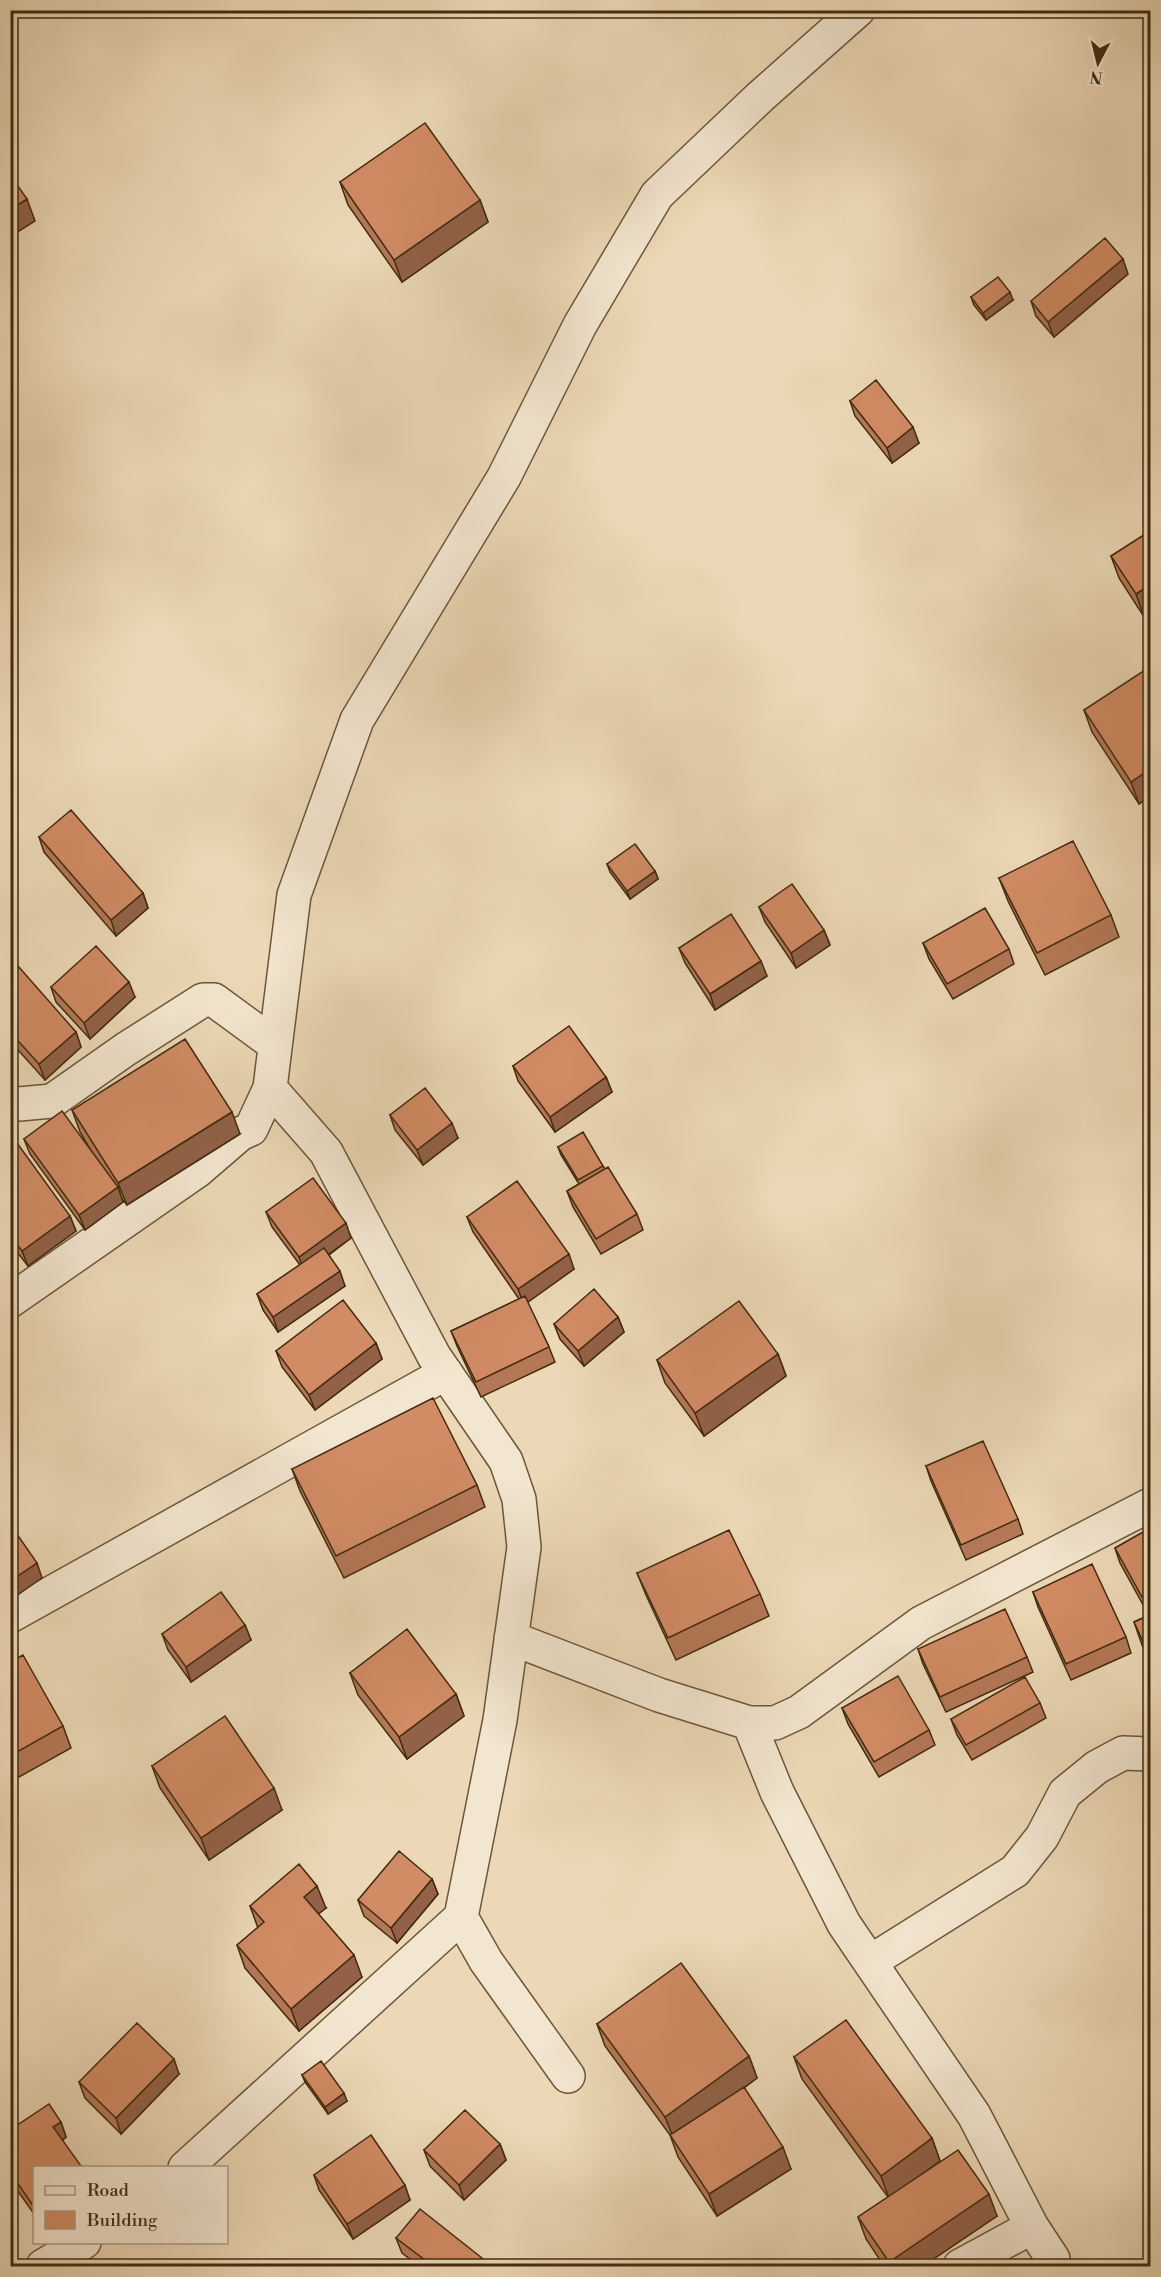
<svg xmlns="http://www.w3.org/2000/svg" width="1161" height="2277" viewBox="0 0 1161 2277" font-family="'Libre Bodoni',serif">
  <style>
    .lines { fill: none; stroke-linecap: round; stroke-linejoin: round }
    .minor-casing { stroke: #6c5639; stroke-width: 36 }
    .minor { stroke: #f3e6d0; stroke-width: 33 }
    .wall { fill: #b47857; stroke: #422a0f; stroke-width: 1.5 }
    .shaded-wall { fill: #926147; stroke: #422a0f; stroke-width: 1.5 }
    .building { fill: #d18b65; stroke: #422a0f; stroke-width: 1.5 }
  </style>
  <rect width="100%" height="100%" fill="#ecd8b6"/>
  <filter id="stains"><feTurbulence type="fractalNoise" baseFrequency=".00333" numOctaves="4"/><feColorMatrix values="0 0 0 0 .2 0 0 0 0 .09 0 0 0 0 .02 0 0 0 .5 -.17"/></filter>
  <radialGradient id="worn" r=".72"><stop offset=".6" stop-color="#630" stop-opacity="0"/><stop offset="1" stop-color="#630" stop-opacity=".3"/></radialGradient>
  <g class="lines">
    <g class="minor-casing">
      <path id="minor" d="M 270,1088 L 326,1152 L 434,1356 L 506,1461 L 519,1499 L 524,1547 L 500,1720 L 461,1917 L 486,1961 L 568,2076
        M 10,1102 L 19,1104 L 52,1101 L 126,1049 L 203,1000 L 214,1000 L 274,1044
        M 10,1301 L 197,1171 L 240,1134 L 251,1129 L 270,1088 L 294,895 L 357,720 L 504,477 L 580,325 L 657,195 L 760,97 L 858,10
        M 10,1616 L 446,1373
        M 511,1638 L 659,1695 L 749,1723 L 775,1723 L 799,1712 L 921,1623 L 1150,1505
        M 749,1723 L 777,1792 L 844,1924 L 974,2115 L 1032,2227 L 1053,2259 L 1054,2266
        M 870,1962 L 1015,1871 L 1042,1837 L 1065,1793 L 1097,1767 L 1123,1753 L 1150,1754
        M 185,2168 L 461,1917
        M 43,2266 L 84,2242
        M 960,2266 L 1032,2227"/>
    </g>
    <use href="#minor" class="minor"/>
  </g>
  <path class="wall" d="M 340,182 L 480,200 L 488,222 L 402,282 L 348,205 Z
    M 1128,274 L 1054,337 L 1036,316 L 1031,301 Z
    M 971,297 L 1013,300 L 986,320 L 974,305 Z
    M 850,401 L 919,443 L 892,463 L 855,416 Z
    M 1150,531 L 1150,612 L 1144,617 L 1119,578 L 1111,556 Z
    M 1150,671 L 1150,796 L 1139,804 L 1092,732 L 1084,710 Z
    M 39,837 L 143,893 L 148,908 L 116,936 L 44,852 Z
    M 607,864 L 655,871 L 658,879 L 630,899 L 610,872 Z
    M 999,878 L 1111,915 L 1119,937 L 1045,975 L 1008,901 Z
    M 759,907 L 824,930 L 830,945 L 796,968 L 765,922 Z
    M 923,943 L 1009,949 L 1014,964 L 953,999 L 929,959 Z
    M 679,948 L 767,976 L 715,1010 L 685,963 Z
    M 10,972 L 76,1032 L 81,1047 L 45,1080 L 10,1041 Z
    M 51,987 L 135,997 L 90,1039 L 56,1002 Z
    M 513,1066 L 606,1077 L 612,1092 L 555,1132 L 518,1081 Z
    M 72,1110 L 240,1134 L 127,1205 L 122,1199 L 123,1202 L 85,1230 L 30,1154 L 24,1139 L 93,1154 L 80,1132 Z
    M 390,1115 L 458,1138 L 423,1165 L 395,1130 Z
    M 558,1147 L 603,1166 L 605,1169 L 637,1214 L 643,1230 L 601,1254 L 573,1207 L 567,1191 L 579,1184 L 561,1155 Z
    M 10,1148 L 70,1216 L 76,1231 L 28,1266 L 10,1243 Z
    M 266,1212 L 351,1238 L 329,1255 L 345,1286 L 278,1332 L 263,1310 L 257,1294 L 300,1265 L 272,1227 Z
    M 467,1217 L 574,1269 L 527,1302 L 549,1347 L 555,1362 L 481,1397 L 457,1346 L 451,1331 L 519,1299 L 473,1232 Z
    M 618,1317 L 624,1332 L 584,1366 L 560,1339 L 554,1324 Z
    M 376,1343 L 382,1359 L 315,1410 L 282,1367 L 276,1351 Z
    M 778,1354 L 786,1376 L 704,1436 L 665,1383 L 657,1360 Z
    M 926,1466 L 1018,1519 L 1023,1534 L 966,1560 L 931,1481 Z
    M 292,1469 L 477,1485 L 485,1507 L 344,1578 L 300,1491 Z
    M 1150,1528 L 1150,1610 L 1147,1612 L 1120,1563 L 1115,1548 Z
    M 637,1573 L 760,1594 L 769,1616 L 676,1660 L 646,1595 Z
    M 1033,1592 L 1126,1637 L 1131,1653 L 1071,1680 L 1038,1607 Z
    M 1150,1615 L 1150,1663 L 1142,1645 L 1134,1622 Z
    M 245,1625 L 251,1640 L 191,1682 L 168,1650 L 162,1634 Z
    M 918,1649 L 1027,1657 L 1033,1672 L 946,1712 L 923,1664 Z
    M 10,1662 L 63,1726 L 71,1748 L 10,1782 Z
    M 350,1673 L 456,1694 L 464,1716 L 407,1759 L 358,1695 Z
    M 1040,1703 L 1046,1718 L 972,1760 L 957,1735 L 951,1719 Z
    M 842,1708 L 929,1730 L 935,1745 L 879,1777 L 848,1724 Z
    M 152,1766 L 282,1810 L 209,1860 L 160,1788 Z
    M 432,1879 L 438,1894 L 397,1943 L 364,1916 L 358,1900 Z
    M 250,1906 L 326,1908 L 318,1914 L 362,1977 L 299,2031 L 245,1968 L 237,1945 L 258,1928 Z
    M 597,2024 L 749,2056 L 757,2078 L 744,2088 L 791,2169 L 717,2216 L 678,2157 L 670,2135 L 605,2046 Z
    M 794,2057 L 932,2138 L 940,2161 L 921,2175 L 997,2216 L 923,2266 L 884,2266 L 866,2239 L 858,2217 L 888,2197 L 802,2079 Z
    M 179,2074 L 121,2134 L 85,2098 L 79,2082 Z
    M 302,2075 L 347,2101 L 328,2114 L 305,2082 Z
    M 61,2122 L 66,2137 L 34,2168 L 34,2214 L 10,2180 L 10,2130 Z
    M 500,2144 L 506,2160 L 464,2200 L 430,2166 L 424,2150 Z
    M 314,2175 L 410,2200 L 353,2239 L 319,2190 Z
    M 396,2238 L 493,2266 L 419,2266 L 402,2253 Z"/>
  <path class="shaded-wall" d="M 27,199 L 35,221 L 10,237 L 10,210 Z
    M 480,200 L 488,222 L 402,282 L 394,260 Z
    M 1123,259 L 1128,274 L 1054,337 L 1048,322 Z
    M 1010,292 L 1013,300 L 986,320 L 983,313 Z
    M 913,427 L 919,443 L 892,463 L 887,448 Z
    M 1150,585 L 1150,612 L 1144,617 L 1136,594 Z
    M 1150,769 L 1150,796 L 1139,804 L 1131,782 Z
    M 655,871 L 658,879 L 630,899 L 627,891 Z
    M 143,893 L 148,908 L 116,936 L 111,920 Z
    M 824,930 L 830,945 L 796,968 L 791,953 Z
    M 761,961 L 767,976 L 715,1010 L 710,994 Z
    M 129,982 L 135,997 L 90,1039 L 84,1023 Z
    M 76,1032 L 81,1047 L 45,1080 L 39,1064 Z
    M 606,1077 L 612,1092 L 555,1132 L 550,1117 Z
    M 232,1112 L 240,1134 L 127,1205 L 118,1183 Z
    M 452,1123 L 458,1138 L 423,1165 L 417,1150 Z
    M 118,1187 L 123,1202 L 85,1230 L 79,1215 Z
    M 70,1216 L 76,1231 L 28,1266 L 22,1251 Z
    M 346,1223 L 351,1238 L 304,1272 L 299,1257 Z
    M 569,1254 L 574,1269 L 524,1305 L 518,1289 Z
    M 340,1271 L 345,1286 L 278,1332 L 273,1317 Z
    M 618,1317 L 624,1332 L 584,1366 L 578,1351 Z
    M 376,1343 L 382,1359 L 315,1410 L 309,1395 Z
    M 778,1354 L 786,1376 L 704,1436 L 695,1413 Z
    M 37,1563 L 42,1578 L 10,1600 L 10,1581 Z
    M 245,1625 L 251,1640 L 191,1682 L 186,1667 Z
    M 456,1694 L 464,1716 L 407,1759 L 399,1737 Z
    M 274,1788 L 282,1810 L 209,1860 L 201,1838 Z
    M 432,1879 L 438,1894 L 397,1943 L 391,1928 Z
    M 317,1886 L 326,1908 L 312,1919 L 304,1897 Z
    M 354,1955 L 362,1977 L 299,2031 L 291,2009 Z
    M 749,2056 L 757,2078 L 674,2139 L 665,2117 Z
    M 174,2059 L 179,2074 L 121,2134 L 116,2118 Z
    M 344,2093 L 347,2101 L 328,2114 L 325,2107 Z
    M 61,2122 L 66,2137 L 59,2142 L 53,2127 Z
    M 932,2138 L 940,2161 L 889,2198 L 881,2176 Z
    M 500,2144 L 506,2160 L 464,2200 L 459,2185 Z
    M 783,2147 L 791,2169 L 717,2216 L 709,2194 Z
    M 405,2185 L 410,2200 L 353,2239 L 347,2224 Z
    M 989,2194 L 997,2216 L 923,2266 L 890,2266 L 889,2262 Z"/>
  <path class="building" d="M 425,123 L 480,200 L 394,260 L 340,182 Z
    M 10,175 L 27,199 L 10,210 Z
    M 1105,238 L 1123,259 L 1048,322 L 1031,301 Z
    M 998,277 L 1010,292 L 983,313 L 971,297 Z
    M 876,380 L 913,427 L 887,448 L 850,401 Z
    M 1150,531 L 1150,585 L 1136,594 L 1111,556 Z
    M 1148,668 L 1150,671 L 1150,769 L 1131,782 L 1084,710 Z
    M 71,810 L 143,893 L 111,920 L 39,837 Z
    M 1073,841 L 1111,915 L 1037,953 L 999,878 Z
    M 635,844 L 655,871 L 627,891 L 607,864 Z
    M 792,884 L 824,930 L 791,953 L 759,907 Z
    M 985,908 L 1009,949 L 947,984 L 923,943 Z
    M 731,914 L 761,961 L 710,994 L 679,948 Z
    M 96,946 L 129,982 L 84,1023 L 51,987 Z
    M 18,966 L 76,1032 L 39,1064 L 10,1032 L 10,972 Z
    M 569,1026 L 606,1077 L 550,1117 L 513,1066 Z
    M 185,1039 L 232,1112 L 118,1183 L 72,1110 Z
    M 425,1088 L 452,1123 L 417,1150 L 390,1115 Z
    M 62,1111 L 118,1187 L 79,1215 L 24,1139 Z
    M 583,1132 L 603,1166 L 578,1180 L 558,1147 Z
    M 17,1143 L 70,1216 L 22,1251 L 10,1235 L 10,1148 Z
    M 608,1167 L 637,1214 L 596,1239 L 567,1191 Z
    M 313,1178 L 346,1223 L 299,1257 L 266,1212 Z
    M 517,1181 L 569,1254 L 518,1289 L 467,1217 Z
    M 324,1248 L 340,1271 L 273,1317 L 257,1294 Z
    M 594,1289 L 618,1317 L 578,1351 L 554,1324 Z
    M 525,1296 L 549,1347 L 476,1382 L 451,1331 Z
    M 343,1300 L 376,1343 L 309,1395 L 276,1351 Z
    M 739,1301 L 778,1354 L 695,1413 L 657,1360 Z
    M 433,1398 L 477,1485 L 336,1556 L 292,1469 Z
    M 983,1441 L 1018,1519 L 961,1545 L 926,1466 Z
    M 10,1524 L 37,1563 L 10,1581 Z
    M 1150,1528 L 1150,1592 L 1142,1597 L 1115,1548 Z
    M 729,1530 L 760,1594 L 668,1638 L 637,1573 Z
    M 1092,1564 L 1126,1637 L 1066,1664 L 1033,1592 Z
    M 221,1592 L 245,1625 L 186,1667 L 162,1634 Z
    M 1005,1609 L 1027,1657 L 940,1697 L 918,1649 Z
    M 1150,1615 L 1150,1657 L 1134,1622 Z
    M 407,1629 L 456,1694 L 399,1737 L 350,1673 Z
    M 23,1655 L 63,1726 L 10,1756 L 10,1662 Z
    M 898,1676 L 929,1730 L 874,1762 L 842,1708 Z
    M 1025,1677 L 1040,1703 L 966,1745 L 951,1719 Z
    M 225,1716 L 274,1788 L 201,1838 L 152,1766 Z
    M 399,1851 L 432,1879 L 391,1928 L 358,1900 Z
    M 299,1864 L 317,1886 L 304,1897 L 354,1955 L 291,2009 L 237,1945 L 264,1922 L 250,1906 Z
    M 681,1963 L 749,2056 L 665,2117 L 597,2024 Z
    M 846,2020 L 932,2138 L 881,2176 L 794,2057 Z
    M 137,2023 L 174,2059 L 116,2118 L 79,2082 Z
    M 321,2061 L 344,2093 L 325,2107 L 302,2075 Z
    M 744,2087 L 783,2147 L 709,2194 L 670,2135 Z
    M 49,2104 L 61,2122 L 53,2127 L 81,2166 L 80,2168 L 34,2168 L 34,2207 L 10,2172 L 10,2130 Z
    M 465,2110 L 500,2144 L 459,2185 L 424,2150 Z
    M 371,2135 L 405,2185 L 347,2224 L 314,2175 Z
    M 958,2150 L 989,2194 L 889,2262 L 858,2217 Z
    M 420,2209 L 492,2266 L 433,2266 L 396,2238 Z"/>
  <rect width="1161" height="2277" fill="none" stroke="#ecd8b6" stroke-width="36"/>
  <rect x="12" y="12" width="1137" height="2253" fill="none" stroke="#422a0f" stroke-width="3"/>
  <rect x="18" y="18" width="1125" height="2241" fill="none" stroke="#422a0f" stroke-width="1.5"/>
  <rect x="33" y="2166" width="195" height="78" fill="#f3e6d0" stroke="#ac9b83" stroke-width="1.5"/>
  <rect x="45" y="2186" width="30" height="9" fill="#f3e6d0" stroke="#ac9b83" stroke-width="1.5"/>
  <text x="87" y="2196" font-size="18" fill="#422a0f">Road</text>
  <rect x="45" y="2211" width="30" height="18" fill="#d18b65" stroke="#ac9b83" stroke-width="1.5"/>
  <text x="87" y="2226" font-size="18" fill="#422a0f">Building</text>
  <g transform="translate(1098 63) rotate(187)" stroke="#f3e6d0" stroke-width="4.5" paint-order="stroke">
  <path d="M0-4.5L10 22L0 15L-10 22Z" fill="#422a0f"/>
  <text y="-9" font-size="16" font-weight="bold" text-anchor="middle" fill="#422a0f">N</text>
  </g>
  <rect width="100%" height="100%" filter="url(#stains)"/>
  <rect width="100%" height="100%" fill="url(#worn)"/>
</svg>
